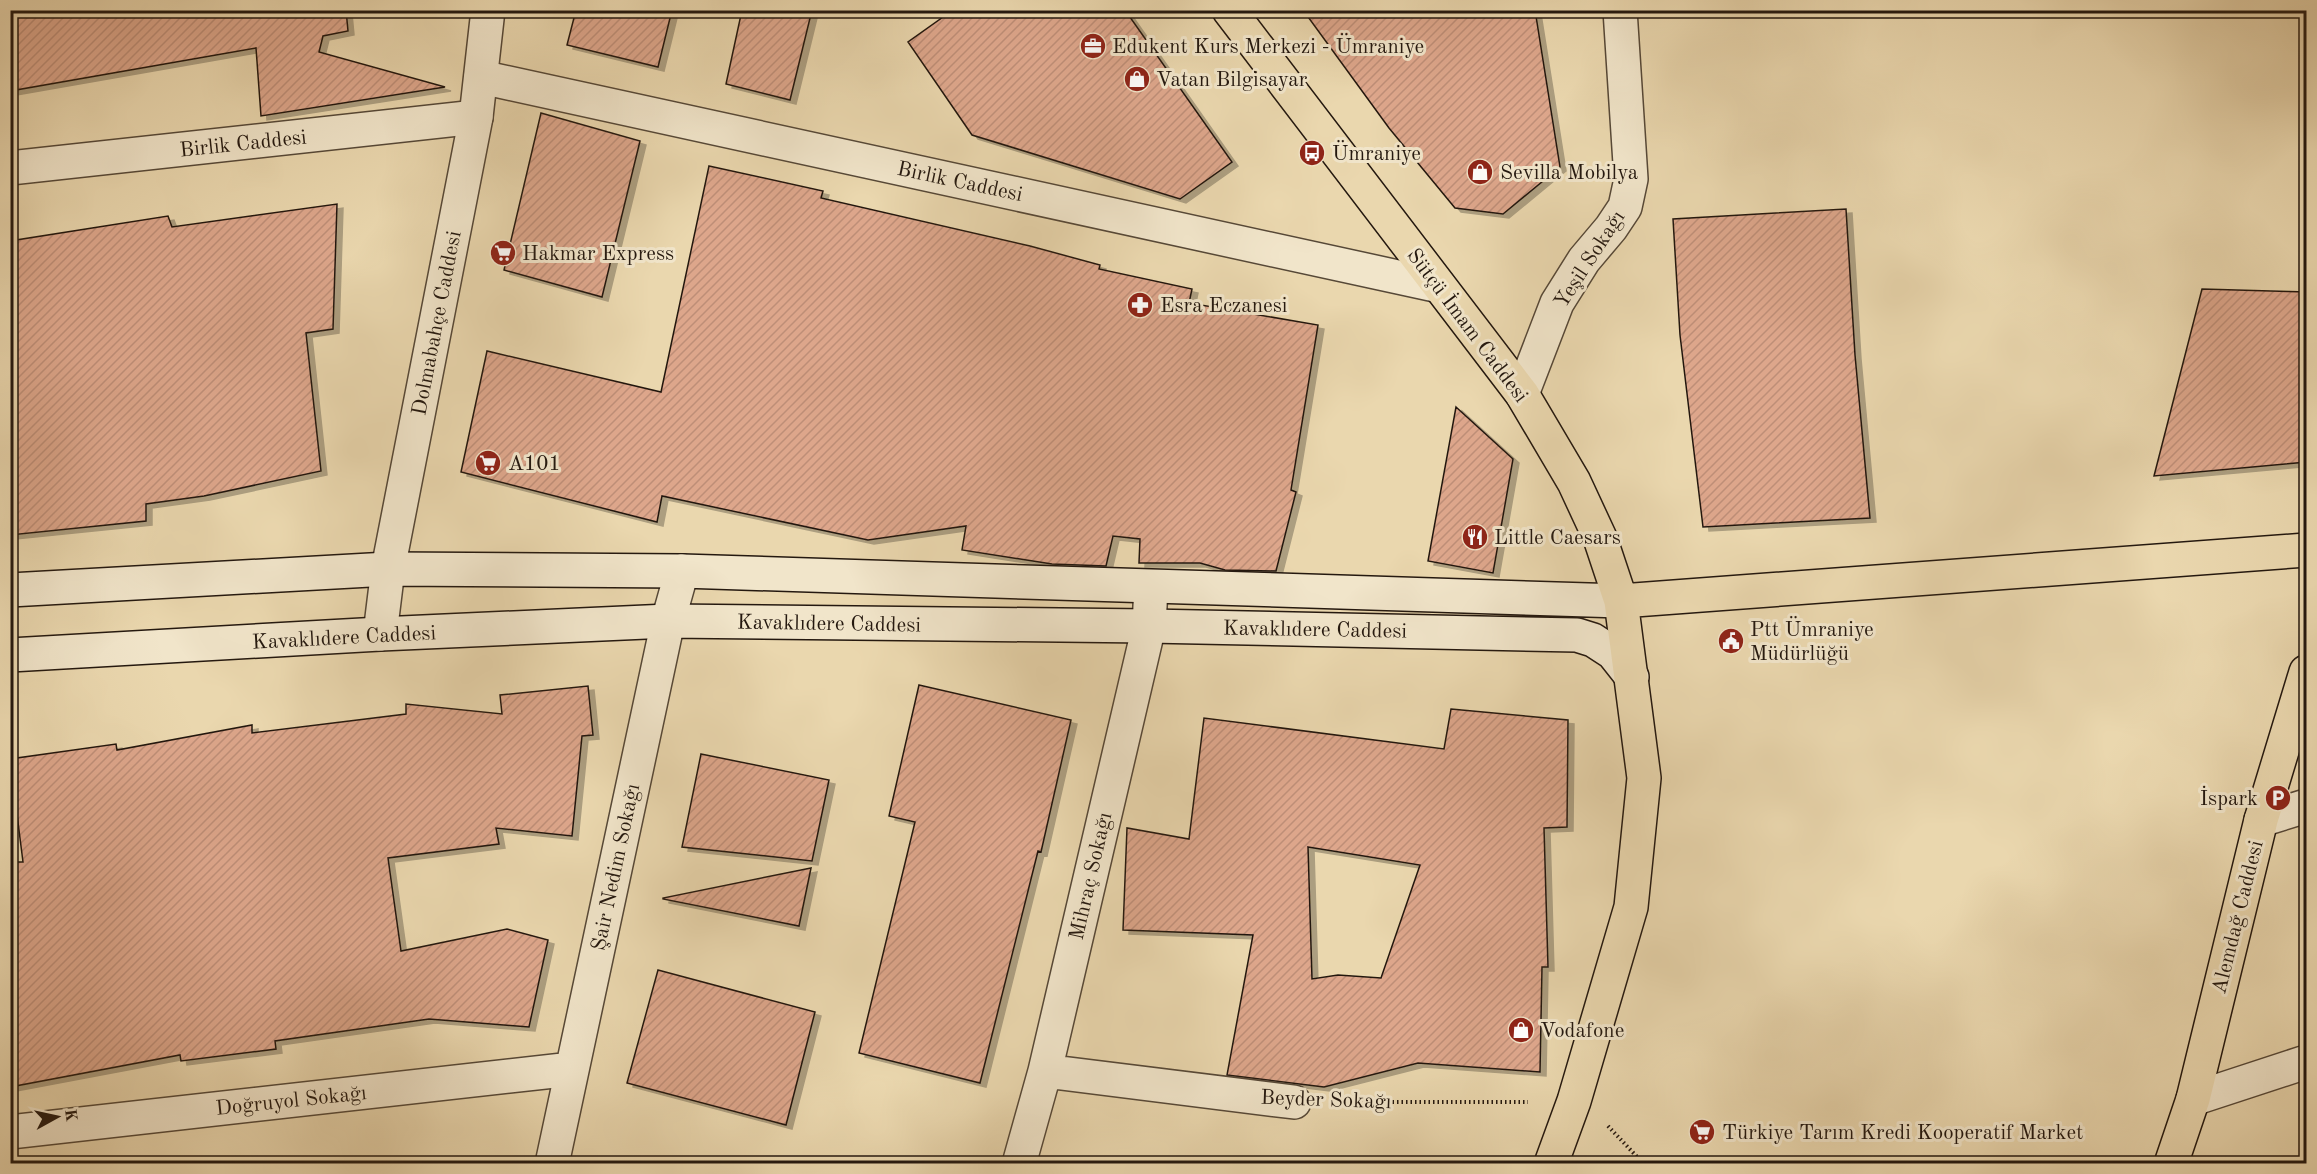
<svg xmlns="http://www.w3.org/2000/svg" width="2317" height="1174" viewBox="0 0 2317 1174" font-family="'Old Standard TT',serif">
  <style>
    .building { fill: url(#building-hatch); stroke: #24180f; stroke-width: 1.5; fill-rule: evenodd; filter: url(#shadow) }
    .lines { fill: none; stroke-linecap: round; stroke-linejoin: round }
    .minor-casing { stroke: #564837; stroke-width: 36 }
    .tertiary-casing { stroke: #564837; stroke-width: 36 }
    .secondary-casing { stroke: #24180f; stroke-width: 36 }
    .primary-casing { stroke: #24180f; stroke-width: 36 }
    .path { stroke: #24180f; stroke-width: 4; stroke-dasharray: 1.5 3; stroke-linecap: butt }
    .minor { stroke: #f1e5ca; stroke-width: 33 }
    .tertiary { stroke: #f1e5ca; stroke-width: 33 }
    .secondary { stroke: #f1e5ca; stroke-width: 33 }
    .primary { stroke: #ead7ae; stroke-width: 33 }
    .labels { text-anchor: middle; stroke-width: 6; stroke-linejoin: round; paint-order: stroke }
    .poi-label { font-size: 21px; fill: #24180f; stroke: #f1e5ca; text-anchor: start }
    .street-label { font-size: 21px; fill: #24180f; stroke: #f1e5ca }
  </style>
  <defs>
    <pattern id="building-hatch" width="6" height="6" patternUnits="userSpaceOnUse" patternTransform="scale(1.5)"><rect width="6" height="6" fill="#dda68b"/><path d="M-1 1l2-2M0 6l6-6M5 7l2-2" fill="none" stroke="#be8e77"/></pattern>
    <filter id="shadow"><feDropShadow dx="6" dy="4" stdDeviation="0" flood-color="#0004"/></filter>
  </defs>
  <rect width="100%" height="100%" fill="#ead7ae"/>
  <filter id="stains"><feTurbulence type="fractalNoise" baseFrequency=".00333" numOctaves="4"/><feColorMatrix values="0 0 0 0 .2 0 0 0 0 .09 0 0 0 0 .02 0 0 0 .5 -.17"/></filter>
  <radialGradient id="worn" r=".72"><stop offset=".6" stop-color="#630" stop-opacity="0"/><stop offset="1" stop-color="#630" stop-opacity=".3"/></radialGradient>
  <path class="building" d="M 10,10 L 346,10 L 348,31 L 323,36 L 319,52 L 445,87 L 261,116 L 256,48 L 10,91 Z
    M 576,10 L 672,10 L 658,67 L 567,45 Z
    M 742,10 L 812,10 L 790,100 L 726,84 Z
    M 953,10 L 1125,10 L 1232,162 L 1180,199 L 972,135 L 908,42 Z
    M 1303,10 L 1535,10 L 1560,167 L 1503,214 L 1455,208 L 1389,128 Z
    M 541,113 L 640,141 L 602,297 L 504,270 Z
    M 709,166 L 823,191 L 821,198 L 1030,246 L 1100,265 L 1099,269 L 1192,289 L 1189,303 L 1318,325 L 1291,490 L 1296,492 L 1276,571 L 1225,570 L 1200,563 L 1139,563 L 1140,539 L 1113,536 L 1106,566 L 1052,564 L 962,550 L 966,526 L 868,540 L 662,496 L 657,522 L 461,472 L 487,351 L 661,392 Z
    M 337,204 L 333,329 L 306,333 L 321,471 L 204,496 L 146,504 L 146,521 L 10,535 L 10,241 L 168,216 L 172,227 Z
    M 1846,209 L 1855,355 L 1870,518 L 1703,527 L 1680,335 L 1673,219 Z
    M 2202,289 L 2307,292 L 2307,462 L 2154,476 Z
    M 1456,407 L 1513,459 L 1493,573 L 1428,561 Z
    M 919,685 L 1071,720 L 1041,852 L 1038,851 L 980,1083 L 859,1053 L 915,822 L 889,816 Z
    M 588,686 L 593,735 L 582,736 L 572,836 L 496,828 L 499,844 L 388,858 L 401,951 L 507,929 L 548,940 L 529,1027 L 429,1019 L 275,1041 L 276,1049 L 181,1061 L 180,1055 L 10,1087 L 10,862 L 23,862 L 10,759 L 116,744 L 117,750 L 252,725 L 252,733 L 406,714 L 406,704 L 502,714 L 500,695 Z
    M 1451,709 L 1568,720 L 1567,827 L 1544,828 L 1548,967 L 1542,967 L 1540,1072 L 1418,1063 L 1324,1087 L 1227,1075 L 1253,935 L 1123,930 L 1127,828 L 1189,839 L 1204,718 L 1444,749 ZM 1308,847 L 1420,865 L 1381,978 L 1338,975 L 1312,979 Z
    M 701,754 L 829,780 L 812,861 L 682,847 Z
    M 811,868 L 799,926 L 663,899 L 663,898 Z
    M 658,970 L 815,1012 L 786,1125 L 627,1083 Z"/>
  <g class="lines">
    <g class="minor-casing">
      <path id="minor" d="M 481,77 L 1439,286
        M 10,168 L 476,117
        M 1522,394 L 1557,303 L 1584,260 L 1611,228 L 1625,207 L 1631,179 L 1620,10
        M 2261,820 L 2306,806
        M 1045,1071 L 1294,1102
        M 2193,1099 L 2306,1062
        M 10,1132 L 572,1069
        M 552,1164 L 668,621 L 682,571
        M 1019,1164 L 1045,1071 L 1149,626 L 1151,587"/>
    </g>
    <g class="tertiary-casing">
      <path id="tertiary" d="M 380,634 L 388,569 L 476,117 L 488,10"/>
    </g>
    <g class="secondary-casing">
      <path id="secondary" d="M 10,590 L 388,569 L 682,571 L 1621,601
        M 10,655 L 380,634 L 668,621 L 1149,626 L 1577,635 L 1593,640 L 1613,653 L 1632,677"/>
    </g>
    <g class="primary-casing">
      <path id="primary" d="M 1229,10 L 1522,394 L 1574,482 L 1600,538 L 1621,601 L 1644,778 L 1631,907 L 1574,1101 L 1551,1164
        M 1621,601 L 2306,550
        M 2171,1164 L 2193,1099 L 2261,820 L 2306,672"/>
    </g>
    <path class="path" d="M 1334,1102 L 1528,1102
      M 1608,1126 L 1640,1160 L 1641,1164"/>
    <use href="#minor" class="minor"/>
    <use href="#tertiary" class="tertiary"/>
    <use href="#secondary" class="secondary"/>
    <use href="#primary" class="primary"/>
  </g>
  <defs>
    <g id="office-disc" transform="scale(1.35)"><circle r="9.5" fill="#8f2418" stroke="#f1e5ca"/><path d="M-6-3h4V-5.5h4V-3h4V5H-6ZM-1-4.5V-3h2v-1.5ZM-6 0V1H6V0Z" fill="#fff"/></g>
    <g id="shop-disc" transform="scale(1.35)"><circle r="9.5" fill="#8f2418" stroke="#f1e5ca"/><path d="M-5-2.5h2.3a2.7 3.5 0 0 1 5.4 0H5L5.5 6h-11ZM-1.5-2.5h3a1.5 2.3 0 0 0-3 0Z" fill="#fff"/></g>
    <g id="bus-disc" transform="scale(1.35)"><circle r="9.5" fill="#8f2418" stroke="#f1e5ca"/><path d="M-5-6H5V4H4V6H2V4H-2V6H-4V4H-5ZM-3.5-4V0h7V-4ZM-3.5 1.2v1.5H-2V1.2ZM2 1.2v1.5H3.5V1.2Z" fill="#fff"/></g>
    <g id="supermarket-disc" transform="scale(1.35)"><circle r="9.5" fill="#8f2418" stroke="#f1e5ca"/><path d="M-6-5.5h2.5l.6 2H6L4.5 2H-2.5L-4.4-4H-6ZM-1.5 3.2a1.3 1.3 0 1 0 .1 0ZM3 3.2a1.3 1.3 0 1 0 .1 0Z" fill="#fff"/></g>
    <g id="pharmacy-disc" transform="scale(1.35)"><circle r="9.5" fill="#8f2418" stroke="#f1e5ca"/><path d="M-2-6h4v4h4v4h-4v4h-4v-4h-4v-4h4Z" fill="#fff"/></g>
    <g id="restaurant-disc" transform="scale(1.35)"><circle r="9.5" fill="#8f2418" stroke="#f1e5ca"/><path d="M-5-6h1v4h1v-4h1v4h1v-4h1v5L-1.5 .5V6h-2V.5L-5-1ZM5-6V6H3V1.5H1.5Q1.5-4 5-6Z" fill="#fff"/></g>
    <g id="civic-disc" transform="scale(1.35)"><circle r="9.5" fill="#8f2418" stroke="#f1e5ca"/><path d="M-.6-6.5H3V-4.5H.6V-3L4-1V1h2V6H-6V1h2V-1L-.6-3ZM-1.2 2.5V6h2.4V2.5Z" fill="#fff"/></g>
    <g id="parking-disc" transform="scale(1.35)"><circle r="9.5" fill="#8f2418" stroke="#f1e5ca"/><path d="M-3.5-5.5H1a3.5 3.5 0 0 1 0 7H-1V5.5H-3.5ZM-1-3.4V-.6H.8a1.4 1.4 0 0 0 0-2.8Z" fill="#fff"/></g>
  </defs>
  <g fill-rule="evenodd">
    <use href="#office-disc" x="1093" y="46"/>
    <use href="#shop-disc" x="1137" y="79"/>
    <use href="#bus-disc" x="1312" y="153"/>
    <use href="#shop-disc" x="1480" y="172"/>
    <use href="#supermarket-disc" x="503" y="253"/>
    <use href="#pharmacy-disc" x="1140" y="305"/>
    <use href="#supermarket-disc" x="488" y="463"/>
    <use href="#restaurant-disc" x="1475" y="537"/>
    <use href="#civic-disc" x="1731" y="641"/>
    <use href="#parking-disc" x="2278" y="798"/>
    <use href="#shop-disc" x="1521" y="1030"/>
    <use href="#supermarket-disc" x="1702" y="1132"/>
  </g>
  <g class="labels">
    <g class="poi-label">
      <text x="1112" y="53">Edukent Kurs Merkezi - Ümraniye</text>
      <text x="1156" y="86">Vatan Bilgisayar</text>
      <text x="1332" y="160">Ümraniye</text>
      <text x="1500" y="179">Sevilla Mobilya</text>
      <text x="522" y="260">Hakmar Express</text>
      <text x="1160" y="312">Esra Eczanesi</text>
      <text x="508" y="470">A101</text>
      <text x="1494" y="544">Little Caesars</text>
      <text x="1750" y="636">Ptt Ümraniye<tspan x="1750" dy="24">Müdürlüğü</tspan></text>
      <text x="2258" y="805" text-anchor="end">İspark</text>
      <text x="1540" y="1037">Vodafone</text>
      <text x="1722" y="1139">Türkiye Tarım Kredi Kooperatif Market</text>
    </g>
    <g class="street-label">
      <text transform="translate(243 143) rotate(-6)" y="7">Birlik Caddesi</text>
      <text transform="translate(960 181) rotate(12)" y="7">Birlik Caddesi</text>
      <text transform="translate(1589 259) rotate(-57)" y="7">Yeşil Sokağı</text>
      <text transform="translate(436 323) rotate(-79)" y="7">Dolmabahçe Caddesi</text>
      <text transform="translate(1468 325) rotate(53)" y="7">Sütçü İmam Caddesi</text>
      <text transform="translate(829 623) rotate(1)" y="7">Kavaklıdere Caddesi</text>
      <text transform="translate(1315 629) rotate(1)" y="7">Kavaklıdere Caddesi</text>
      <text transform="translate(344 637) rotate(-3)" y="7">Kavaklıdere Caddesi</text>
      <text transform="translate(615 867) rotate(-78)" y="7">Şair Nedim Sokağı</text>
      <text transform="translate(1090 876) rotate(-77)" y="7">Mihraç Sokağı</text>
      <text transform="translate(2237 917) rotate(-76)" y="7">Alemdağ Caddesi</text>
      <text transform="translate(1326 1099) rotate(2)" y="7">Beyder Sokağı</text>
      <text transform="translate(291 1100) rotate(-6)" y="7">Doğruyol Sokağı</text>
    </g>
  </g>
  <rect width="2317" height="1174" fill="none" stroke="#ead7ae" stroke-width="36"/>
  <rect x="12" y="12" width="2293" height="1150" fill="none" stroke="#24180f" stroke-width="3"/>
  <rect x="18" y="18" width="2281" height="1138" fill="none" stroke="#24180f" stroke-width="1.5"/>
  <g transform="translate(57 1117) rotate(82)" stroke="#f1e5ca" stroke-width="4.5" paint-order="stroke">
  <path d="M0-4.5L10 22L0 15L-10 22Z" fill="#24180f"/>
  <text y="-9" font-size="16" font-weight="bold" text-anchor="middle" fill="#24180f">K</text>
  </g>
  <rect width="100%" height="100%" filter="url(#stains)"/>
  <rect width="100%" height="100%" fill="url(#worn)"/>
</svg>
